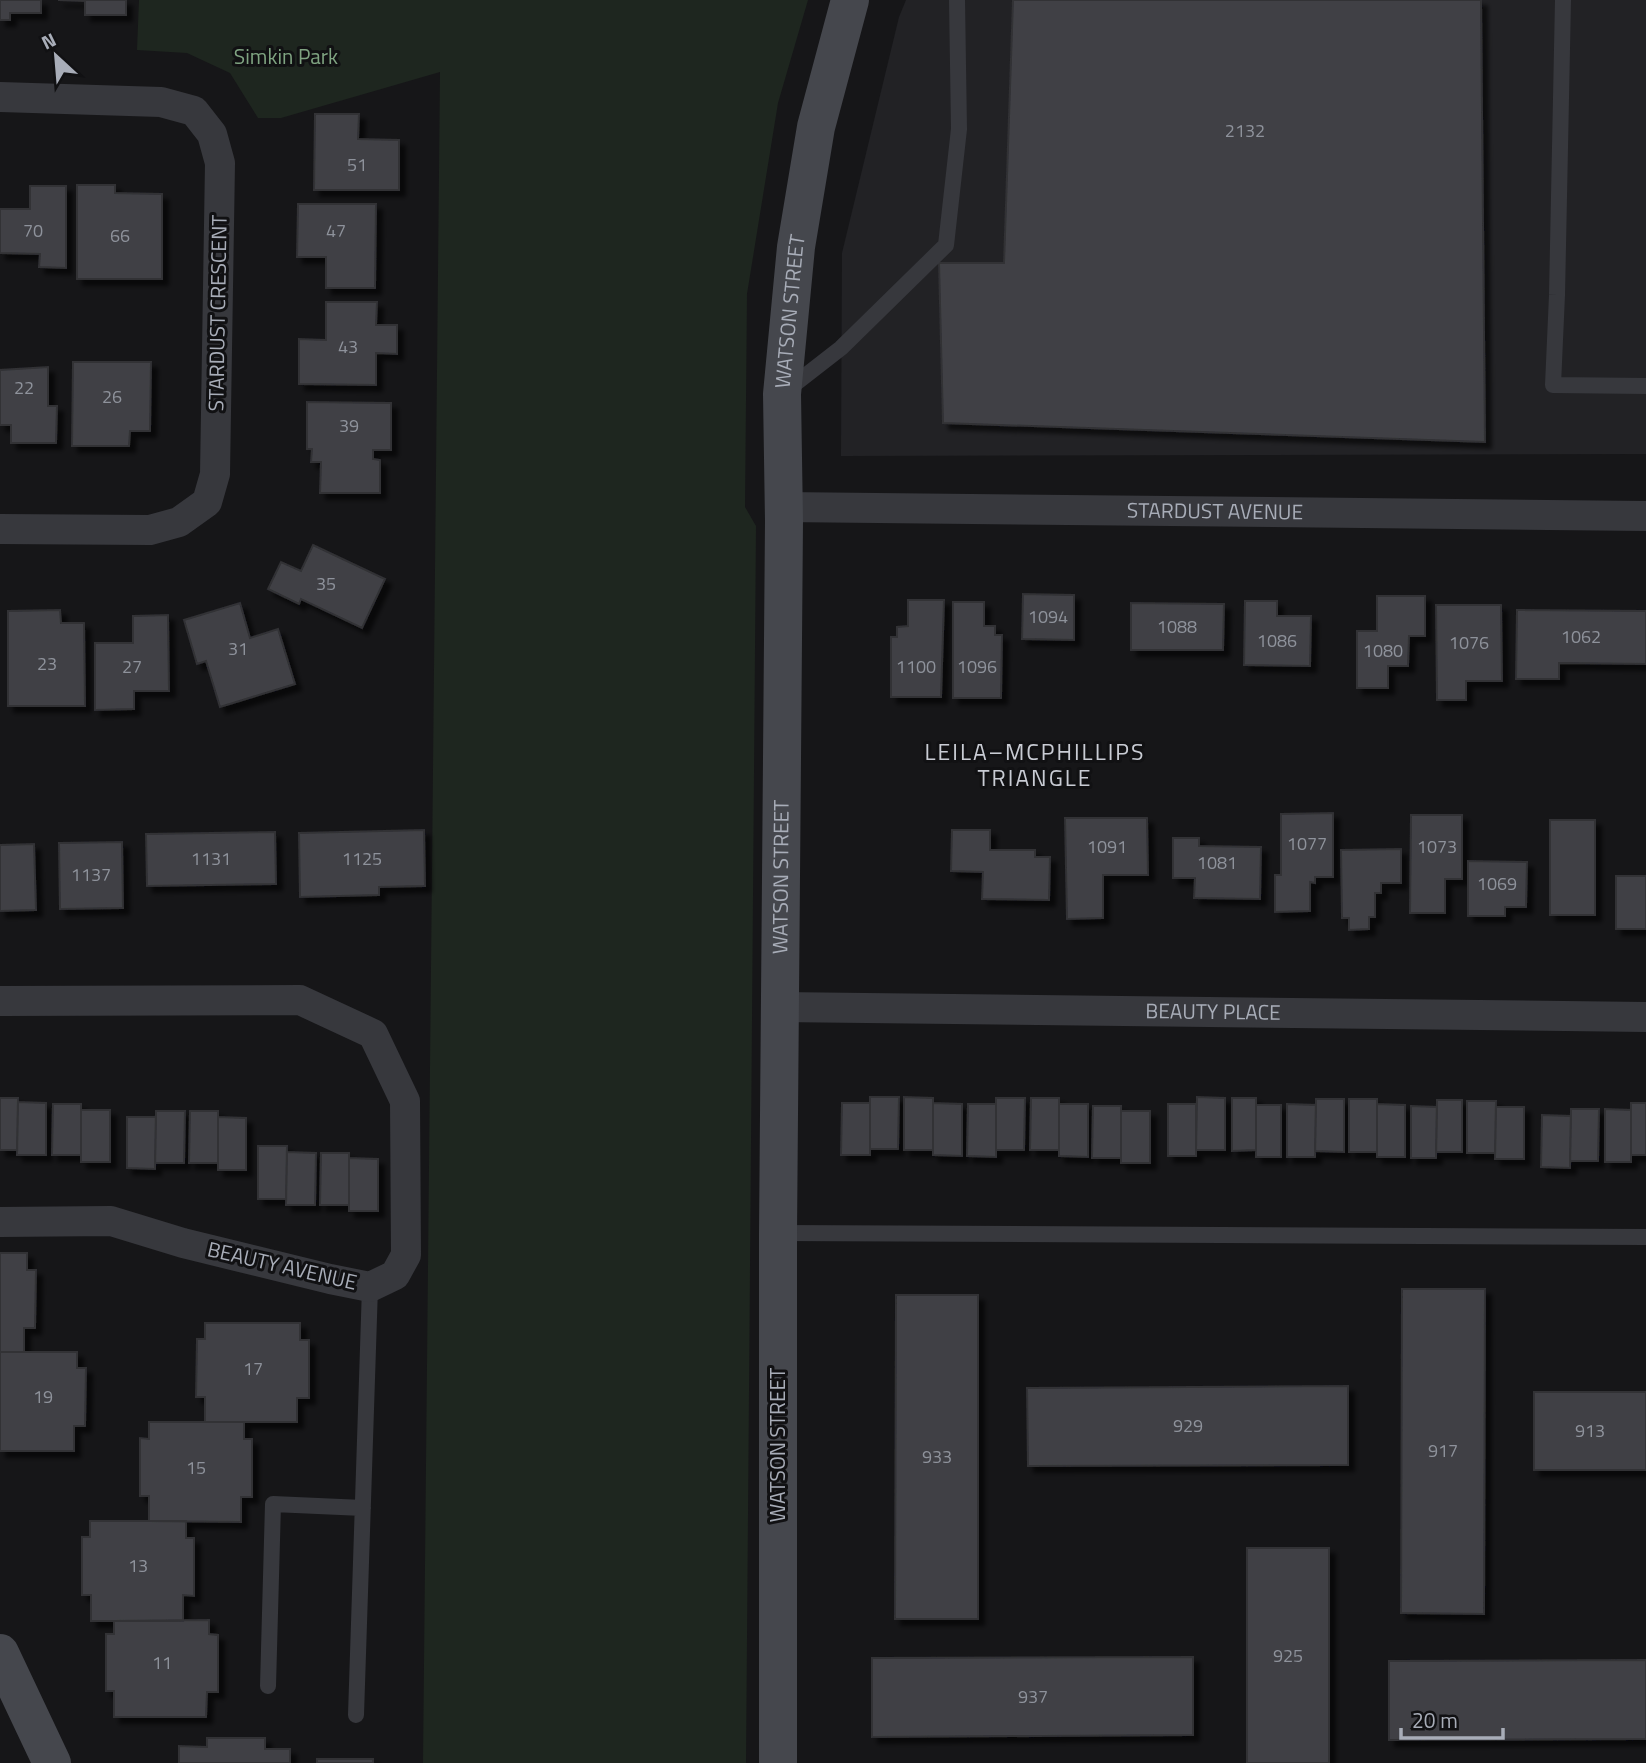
<svg xmlns="http://www.w3.org/2000/svg" width="1646" height="1763" viewBox="0 0 1646 1763" font-family="'Titillium Web',sans-serif">
  <style>
    .built { fill: #222225 }
    .green { fill: #1e261f }
    .building { fill: #404145; stroke: #303034; stroke-width: 2; filter: url(#shadow) }
    .lines { fill: none; stroke-linecap: round; stroke-linejoin: round }
    .lane { stroke: #37383d; stroke-width: 16 }
    .street { stroke: #37383d; stroke-width: 30 }
    .secondary { stroke: #45474d; stroke-width: 38 }
    .labels { text-anchor: middle; stroke-width: 6; stroke-linejoin: round; paint-order: stroke }
    .number-label { font-size: 18px; fill: #8e929b }
    .park-label { font-size: 21px; fill: #7fa381; stroke: #111113 }
    .street-label { font-size: 21px; fill: #a8adb8; stroke: #111113 }
    .neighbourhood-label { font-size: 23px; letter-spacing: 2px; fill: #c9ccd4; stroke: #111113 }
  </style>
  <defs>
    <filter id="shadow"><feDropShadow dx="6" dy="6" stdDeviation="2" flood-color="#0009"/></filter>
  </defs>
  <rect width="100%" height="100%" fill="#161618"/>
  <path class="built" d="M 906,0 L 1646,0 L 1646,454 L 841,456 L 842,253 L 899,17 Z"/>
  <path class="green" d="M 139,0 L 808,0 L 778,103 L 747,294 L 745,507 L 756,526 L 746,1763 L 423,1763 L 440,72 L 281,118 L 258,118 L 230,73 L 187,53 L 137,50 Z"/>
  <path class="building" d="M 0,0 L 41,0 L 41,13 L 10,13 L 10,20 L 0,20 Z
    M 58,0 L 126,0 L 126,15 L 85,15 L 85,1 Z
    M 1013,0 L 1481,0 L 1485,442 L 943,423 L 939,263 L 1004,263 Z
    M 315,114 L 359,114 L 358,139 L 399,140 L 399,190 L 314,190 Z
    M 77,185 L 115,185 L 115,193 L 162,194 L 162,279 L 77,279 Z
    M 30,186 L 66,186 L 66,268 L 39,267 L 40,254 L 0,253 L 0,209 L 30,209 Z
    M 298,204 L 376,204 L 375,288 L 326,288 L 326,257 L 297,257 Z
    M 326,302 L 377,302 L 376,325 L 397,325 L 397,354 L 376,353 L 376,385 L 299,384 L 299,339 L 326,340 Z
    M 73,362 L 151,362 L 150,431 L 130,431 L 129,446 L 72,446 Z
    M 48,367 L 48,406 L 57,406 L 56,443 L 11,443 L 11,425 L 0,425 L 0,370 Z
    M 307,402 L 391,403 L 391,450 L 373,450 L 373,459 L 380,460 L 380,493 L 320,493 L 321,462 L 311,462 L 312,449 L 307,449 Z
    M 313,545 L 385,579 L 362,628 L 301,599 L 299,604 L 268,589 L 281,562 L 301,571 Z
    M 1023,594 L 1074,595 L 1074,640 L 1022,639 Z
    M 1377,596 L 1425,596 L 1425,636 L 1409,636 L 1408,666 L 1388,666 L 1388,688 L 1357,688 L 1357,631 L 1377,631 Z
    M 908,600 L 944,600 L 941,697 L 891,697 L 891,637 L 897,637 L 897,627 L 908,626 Z
    M 1245,601 L 1277,601 L 1277,616 L 1311,616 L 1310,666 L 1244,665 Z
    M 953,602 L 984,602 L 984,626 L 995,626 L 995,635 L 1002,635 L 1001,698 L 953,698 Z
    M 240,603 L 250,638 L 278,629 L 295,684 L 220,707 L 206,661 L 197,664 L 184,620 Z
    M 1131,603 L 1224,604 L 1223,650 L 1131,650 Z
    M 1436,605 L 1501,605 L 1502,681 L 1466,681 L 1466,700 L 1437,700 Z
    M 60,610 L 61,623 L 84,623 L 85,706 L 8,706 L 8,611 Z
    M 1517,610 L 1646,611 L 1646,664 L 1559,663 L 1559,679 L 1516,679 Z
    M 168,615 L 169,691 L 134,691 L 134,709 L 95,710 L 95,643 L 133,643 L 133,616 Z
    M 1333,813 L 1333,877 L 1315,877 L 1315,883 L 1310,882 L 1310,911 L 1275,912 L 1275,875 L 1281,875 L 1281,814 Z
    M 1411,815 L 1462,815 L 1462,879 L 1445,879 L 1445,913 L 1410,913 Z
    M 1065,818 L 1147,818 L 1148,875 L 1103,875 L 1103,918 L 1067,919 Z
    M 1550,820 L 1595,820 L 1595,915 L 1550,915 Z
    M 424,830 L 425,886 L 379,887 L 379,895 L 300,897 L 299,833 Z
    M 952,830 L 990,830 L 990,850 L 1035,850 L 1035,857 L 1050,857 L 1049,900 L 982,899 L 983,872 L 951,871 Z
    M 275,832 L 276,884 L 147,886 L 146,834 Z
    M 1173,838 L 1199,838 L 1199,846 L 1261,847 L 1260,899 L 1194,898 L 1195,878 L 1173,878 Z
    M 122,842 L 123,908 L 60,909 L 59,843 Z
    M 34,844 L 36,910 L 0,911 L 0,845 Z
    M 1401,849 L 1401,883 L 1381,883 L 1381,893 L 1375,893 L 1375,917 L 1369,917 L 1369,929 L 1349,930 L 1349,918 L 1342,918 L 1341,850 Z
    M 1468,861 L 1527,862 L 1526,907 L 1505,907 L 1505,916 L 1468,916 Z
    M 1616,876 L 1646,876 L 1646,929 L 1616,929 Z
    M 870,1097 L 899,1097 L 898,1149 L 870,1149 Z
    M 904,1097 L 933,1098 L 933,1150 L 904,1150 Z
    M 1197,1097 L 1225,1098 L 1225,1150 L 1196,1150 Z
    M 0,1098 L 18,1098 L 17,1150 L 0,1150 Z
    M 996,1098 L 1025,1098 L 1024,1150 L 996,1150 Z
    M 1031,1098 L 1059,1098 L 1059,1150 L 1030,1150 Z
    M 1232,1098 L 1256,1098 L 1256,1150 L 1232,1151 Z
    M 1316,1099 L 1344,1099 L 1344,1152 L 1315,1151 Z
    M 1349,1099 L 1377,1099 L 1377,1152 L 1349,1152 Z
    M 1437,1100 L 1462,1100 L 1462,1152 L 1436,1152 Z
    M 1467,1101 L 1496,1101 L 1495,1153 L 1467,1153 Z
    M 18,1102 L 46,1103 L 46,1155 L 17,1155 Z
    M 842,1103 L 870,1103 L 870,1155 L 841,1155 Z
    M 933,1103 L 962,1104 L 962,1156 L 933,1155 Z
    M 1631,1103 L 1646,1103 L 1646,1155 L 1631,1155 Z
    M 53,1104 L 81,1104 L 81,1155 L 52,1155 Z
    M 968,1104 L 996,1104 L 996,1157 L 967,1156 Z
    M 1059,1104 L 1088,1104 L 1088,1157 L 1059,1156 Z
    M 1168,1104 L 1196,1104 L 1196,1156 L 1168,1156 Z
    M 1287,1104 L 1316,1105 L 1315,1157 L 1287,1157 Z
    M 1377,1104 L 1405,1105 L 1405,1157 L 1377,1157 Z
    M 1256,1105 L 1281,1105 L 1281,1157 L 1256,1157 Z
    M 1093,1106 L 1121,1106 L 1121,1158 L 1092,1158 Z
    M 1411,1106 L 1437,1107 L 1436,1158 L 1411,1158 Z
    M 1496,1107 L 1524,1107 L 1524,1159 L 1495,1159 Z
    M 1571,1109 L 1599,1109 L 1598,1161 L 1570,1161 Z
    M 1605,1109 L 1631,1110 L 1631,1162 L 1605,1162 Z
    M 81,1110 L 110,1110 L 110,1162 L 81,1162 Z
    M 156,1111 L 185,1111 L 184,1163 L 155,1163 Z
    M 190,1111 L 218,1111 L 218,1163 L 189,1163 Z
    M 1121,1111 L 1150,1111 L 1150,1163 L 1121,1163 Z
    M 1542,1115 L 1571,1116 L 1570,1168 L 1541,1167 Z
    M 127,1117 L 156,1117 L 155,1169 L 127,1168 Z
    M 218,1117 L 246,1118 L 246,1170 L 218,1170 Z
    M 258,1146 L 287,1146 L 286,1199 L 258,1199 Z
    M 287,1152 L 316,1153 L 315,1205 L 286,1205 Z
    M 321,1153 L 349,1153 L 349,1205 L 320,1205 Z
    M 349,1158 L 378,1159 L 378,1211 L 349,1211 Z
    M 0,1253 L 27,1253 L 27,1270 L 36,1270 L 35,1328 L 24,1328 L 24,1352 L 0,1352 Z
    M 1402,1289 L 1485,1289 L 1484,1614 L 1401,1613 Z
    M 896,1295 L 978,1295 L 978,1619 L 895,1619 Z
    M 205,1323 L 300,1323 L 300,1340 L 309,1340 L 309,1398 L 297,1398 L 297,1422 L 205,1422 L 205,1397 L 196,1397 L 197,1339 L 205,1339 Z
    M 0,1352 L 77,1352 L 77,1368 L 86,1368 L 85,1426 L 74,1426 L 74,1451 L 0,1451 Z
    M 1348,1386 L 1348,1465 L 1028,1466 L 1027,1388 Z
    M 1534,1392 L 1646,1392 L 1646,1470 L 1534,1470 Z
    M 149,1422 L 244,1422 L 244,1439 L 252,1439 L 252,1497 L 241,1497 L 241,1522 L 149,1521 L 149,1496 L 140,1496 L 140,1438 L 149,1439 Z
    M 90,1521 L 186,1521 L 186,1538 L 194,1538 L 194,1596 L 183,1595 L 183,1621 L 91,1621 L 91,1595 L 82,1595 L 82,1537 L 90,1537 Z
    M 1247,1548 L 1329,1548 L 1329,1763 L 1247,1763 Z
    M 209,1620 L 209,1634 L 218,1635 L 218,1692 L 207,1692 L 206,1717 L 114,1717 L 114,1691 L 106,1691 L 106,1634 L 114,1634 L 114,1621 Z
    M 1193,1657 L 1193,1735 L 872,1737 L 872,1658 Z
    M 1646,1660 L 1646,1739 L 1389,1740 L 1389,1661 Z
    M 207,1738 L 265,1738 L 265,1749 L 290,1749 L 290,1763 L 179,1763 L 179,1746 L 207,1747 Z
    M 317,1759 L 373,1759 L 373,1763 L 317,1763 Z"/>
  <g class="lines">
    <path class="lane" d="M 1563,0 L 1557,295 L 1553,385 L 1646,386
      M 787,390 L 841,348 L 946,245 L 959,129 L 957,0
      M 778,1233 L 1646,1237
      M 268,1686 L 273,1504 L 363,1508
      M 356,1715 L 370,1287"/>
    <g class="street">
      <path d="M 0,97 L 161,102 L 194,111 L 212,134 L 220,163 L 215,474 L 207,502 L 179,522 L 150,530 L 0,529"/>
      <path id="s1" d="M 783,507 L 1646,516"/>
      <path d="M 0,1001 L 300,1000 L 373,1034 L 405,1101 L 406,1255 L 395,1275 L 370,1287 L 330,1279 L 183,1243 L 111,1221 L 0,1222"/>
      <path id="s2" d="M 779,1007 L 1646,1017"/>
    </g>
    <g class="secondary">
      <path d="M 0,1653 L 52,1763"/>
      <path id="s3" d="M 778,1763 L 778,1233 L 784,521 L 782,394 L 796,247 L 816,127 L 850,0"/>
    </g>
  </g>
  <g class="labels">
    <g class="number-label">
      <text x="1245" y="137">2132</text>
      <text x="357" y="171">51</text>
      <text x="33" y="237">70</text>
      <text x="336" y="237">47</text>
      <text x="120" y="242">66</text>
      <text x="348" y="353">43</text>
      <text x="24" y="394">22</text>
      <text x="112" y="403">26</text>
      <text x="349" y="432">39</text>
      <text x="326" y="590">35</text>
      <text x="1048" y="623">1094</text>
      <text x="1177" y="633">1088</text>
      <text x="1581" y="643">1062</text>
      <text x="1277" y="647">1086</text>
      <text x="1469" y="649">1076</text>
      <text x="238" y="655">31</text>
      <text x="1383" y="657">1080</text>
      <text x="47" y="670">23</text>
      <text x="132" y="673">27</text>
      <text x="916" y="673">1100</text>
      <text x="977" y="673">1096</text>
      <text x="1307" y="850">1077</text>
      <text x="1107" y="853">1091</text>
      <text x="1437" y="853">1073</text>
      <text x="211" y="865">1131</text>
      <text x="362" y="865">1125</text>
      <text x="1217" y="869">1081</text>
      <text x="91" y="881">1137</text>
      <text x="1497" y="890">1069</text>
      <text x="253" y="1375">17</text>
      <text x="43" y="1403">19</text>
      <text x="1188" y="1432">929</text>
      <text x="1590" y="1437">913</text>
      <text x="1443" y="1457">917</text>
      <text x="937" y="1463">933</text>
      <text x="196" y="1474">15</text>
      <text x="138" y="1572">13</text>
      <text x="1288" y="1662">925</text>
      <text x="162" y="1669">11</text>
      <text x="1033" y="1703">937</text>
    </g>
    <g class="park-label">
      <text x="286" y="64">Simkin Park</text>
    </g>
    <g class="street-label">
      <text dy="7" stroke="none"><textPath href="#s3" startOffset="1452">WATSON STREET</textPath></text>
      <text transform="translate(218 313) rotate(-89)" y="7">STARDUST CRESCENT</text>
      <text dy="7" stroke="none"><textPath href="#s1" startOffset="432">STARDUST AVENUE</textPath></text>
      <text dy="7" stroke="none"><textPath href="#s3" startOffset="886">WATSON STREET</textPath></text>
      <text dy="7" stroke="none"><textPath href="#s2" startOffset="434">BEAUTY PLACE</textPath></text>
      <text transform="translate(282 1266) rotate(13)" y="7">BEAUTY AVENUE</text>
      <text transform="translate(778 1445) rotate(-90)" y="7">WATSON STREET</text>
    </g>
    <g class="neighbourhood-label">
      <text x="1035" y="760">LEILA–MCPHILLIPS<tspan x="1035" dy="26">TRIANGLE</tspan></text>
    </g>
  </g>
  <g transform="translate(56 56) rotate(334)" stroke="#111113" stroke-width="5" paint-order="stroke">
  <path d="M0-5L12 26L0 18L-12 26Z" fill="#a8adb8"/>
  <text y="-10" font-size="19" font-weight="bold" text-anchor="middle" fill="#a8adb8">N</text>
  </g>
  <path d="M1401 1728v10h102v-10" fill="none" stroke="#a8adb8" stroke-width="3.5"/>
  <text x="1412" y="1728" font-size="21" fill="#a8adb8" stroke="#111113" stroke-width="5" paint-order="stroke">20 m</text>
</svg>
